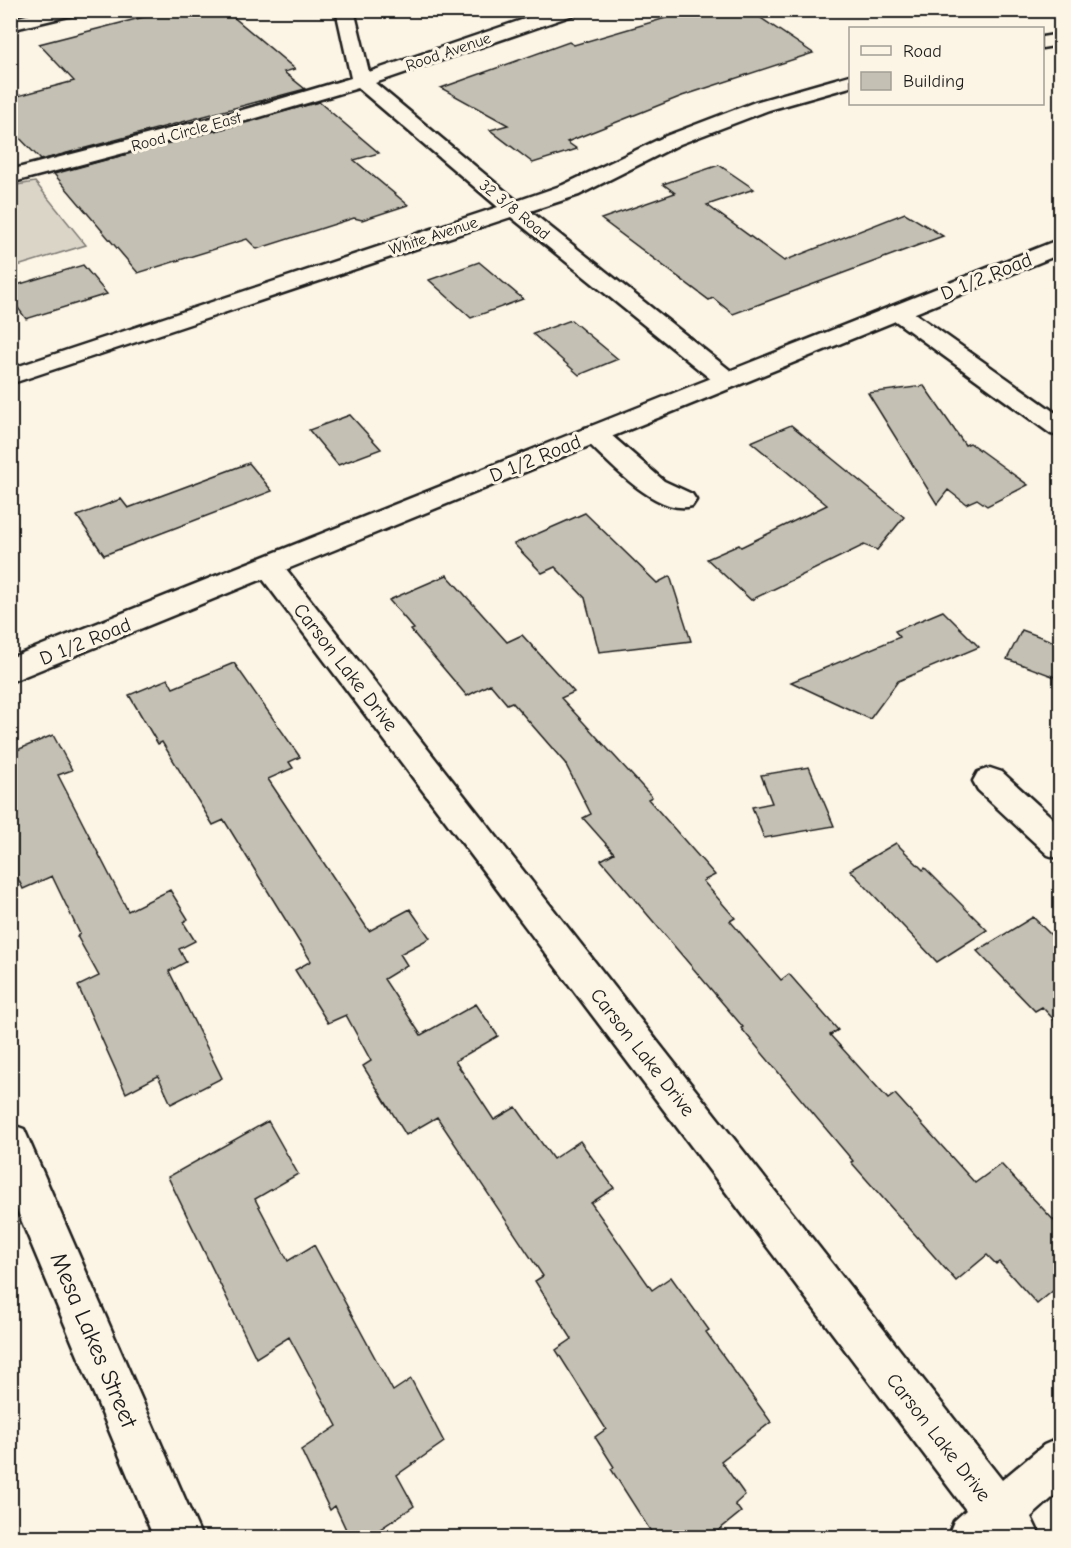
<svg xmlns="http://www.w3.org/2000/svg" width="1071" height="1548" viewBox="0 0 1071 1548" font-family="'Comic Neue',sans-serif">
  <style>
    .green { fill: #dbd5c8; stroke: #7c7872; stroke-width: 1.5 }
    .building { fill: #c4c0b3; stroke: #1c1c1c; stroke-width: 1.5 }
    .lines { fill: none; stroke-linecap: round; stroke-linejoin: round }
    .minor-casing { stroke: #1c1c1c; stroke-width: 5 }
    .secondary-casing { stroke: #1c1c1c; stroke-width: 5 }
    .minor { fill: #fcf5e5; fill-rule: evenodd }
    .secondary { fill: #fcf5e5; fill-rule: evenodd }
    .labels { text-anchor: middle; stroke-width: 6; stroke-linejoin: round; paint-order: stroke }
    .far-street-label { font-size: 16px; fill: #1c1c1c; stroke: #fcf5e5 }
    .street-label { font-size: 20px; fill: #1c1c1c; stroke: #fcf5e5 }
    .near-street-label { font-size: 24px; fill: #1c1c1c; stroke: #fcf5e5 }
  </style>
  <rect width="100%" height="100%" fill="#fcf5e5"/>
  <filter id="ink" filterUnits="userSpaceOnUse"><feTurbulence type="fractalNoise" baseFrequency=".0167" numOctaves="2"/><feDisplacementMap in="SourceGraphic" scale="12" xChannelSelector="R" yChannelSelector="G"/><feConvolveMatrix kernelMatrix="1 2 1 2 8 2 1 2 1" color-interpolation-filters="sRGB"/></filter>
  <g filter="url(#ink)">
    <path class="green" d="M 35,182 L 86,245 L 11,268 L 11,186 Z"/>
    <path class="building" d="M 171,10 L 225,10 L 295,69 L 284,72 L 305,89 L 41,160 L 10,128 L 10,98 L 74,81 L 39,44 Z
      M 693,10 L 749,10 L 813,53 L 682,96 L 567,142 L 577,149 L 533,163 L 490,130 L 508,125 L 441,88 L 569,42 L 574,45 Z
      M 319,102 L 379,153 L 354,160 L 408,205 L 362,220 L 354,218 L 257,249 L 247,239 L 138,273 L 54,174 Z
      M 719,165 L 754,189 L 707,205 L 784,261 L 905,213 L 943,236 L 733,314 L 713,298 L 709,300 L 601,219 L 675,193 L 663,184 Z
      M 479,262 L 523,299 L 471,318 L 429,280 Z
      M 83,265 L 107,294 L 26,319 L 10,297 L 10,287 Z
      M 571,320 L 618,359 L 579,375 L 533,334 Z
      M 924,386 L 965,445 L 970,443 L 1028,485 L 987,506 L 977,499 L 966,504 L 948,490 L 937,504 L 868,393 Z
      M 350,415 L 381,449 L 338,465 L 309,430 Z
      M 791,425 L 904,517 L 877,550 L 864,545 L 751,600 L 707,559 L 739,545 L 741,547 L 827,505 L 751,442 Z
      M 249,463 L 272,491 L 104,555 L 77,516 L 121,499 L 128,508 Z
      M 585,513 L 657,583 L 670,576 L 691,641 L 599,652 L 585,598 L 555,567 L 542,573 L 514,544 Z
      M 447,575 L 507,642 L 522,635 L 574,692 L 561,698 L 652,797 L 648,799 L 715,875 L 703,881 L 735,918 L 730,921 L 781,980 L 789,974 L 838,1030 L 830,1035 L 888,1099 L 895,1094 L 975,1183 L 1001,1164 L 1060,1227 L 1060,1285 L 1037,1304 L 999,1262 L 996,1264 L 987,1255 L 956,1281 L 851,1162 L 853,1161 L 741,1028 L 743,1027 L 601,860 L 614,853 L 583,818 L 591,814 L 565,763 L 512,702 L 507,704 L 490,684 L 467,696 L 411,630 L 414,629 L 389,600 Z
      M 943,611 L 979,647 L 898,681 L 870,719 L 791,682 L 900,637 L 895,631 Z
      M 1022,630 L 1060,644 L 1060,679 L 1007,659 Z
      M 234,663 L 300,757 L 289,762 L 293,768 L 268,779 L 369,931 L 410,909 L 430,938 L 400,954 L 407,965 L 384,979 L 421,1035 L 476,1004 L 498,1036 L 455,1061 L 494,1120 L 516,1107 L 553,1159 L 580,1141 L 614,1188 L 591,1203 L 652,1290 L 671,1277 L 709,1330 L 706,1332 L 771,1422 L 721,1461 L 745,1495 L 735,1504 L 741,1512 L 709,1538 L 655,1538 L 611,1469 L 614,1467 L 595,1437 L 606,1429 L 556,1350 L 572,1339 L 535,1281 L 543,1276 L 437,1117 L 406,1135 L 363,1066 L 371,1061 L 346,1015 L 328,1023 L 295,970 L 311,961 L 224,820 L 213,825 L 162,742 L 158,744 L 129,695 L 168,679 L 173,688 Z
      M 53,735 L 72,770 L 58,775 L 128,911 L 170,890 L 188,919 L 183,922 L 195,941 L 179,949 L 186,962 L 169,971 L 222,1078 L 171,1104 L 158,1076 L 126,1093 L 78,986 L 99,976 L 77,936 L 80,934 L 52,876 L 23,889 L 10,862 L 10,753 Z
      M 809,767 L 834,826 L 764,838 L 752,807 L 772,803 L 761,775 Z
      M 896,843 L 923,870 L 925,868 L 987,930 L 937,962 L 850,870 Z
      M 1033,917 L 1060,944 L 1060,1026 L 1042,1007 L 1035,1011 L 977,951 Z
      M 268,1121 L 298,1174 L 255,1199 L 288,1261 L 314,1245 L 393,1391 L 411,1379 L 444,1442 L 397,1475 L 414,1506 L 367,1538 L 350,1538 L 335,1506 L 330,1510 L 301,1450 L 337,1426 L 289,1337 L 256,1358 L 168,1177 Z"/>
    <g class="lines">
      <g class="minor-casing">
        <path id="minor" d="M 47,10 L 80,10 L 77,14 L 10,30 L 10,19 Z
          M 336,10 L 354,10 L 369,72 L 551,10 L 579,10 L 576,14 L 375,83 L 517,201 L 563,185 L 666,136 L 755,102 L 850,75 L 850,87 L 769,110 L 680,144 L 579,195 L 530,211 L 736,375 L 740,380 L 736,385 L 727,388 L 718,385 L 511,217 L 10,384 L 10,369 L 498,207 L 358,88 L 253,119 L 10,183 L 10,170 L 239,111 L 351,78 Z
          M 1060,34 L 1060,45 L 1042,48 L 1042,37 Z
          M 898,305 L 906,307 L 1060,416 L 1060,436 L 1051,434 L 890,317 L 886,312 L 890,307 Z
          M 594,426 L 603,428 L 664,481 L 692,494 L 696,500 L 692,506 C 656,516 609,462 585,440 L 581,434 L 585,428 Z
          M 269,557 L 279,560 L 1002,1480 L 1044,1445 L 1060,1438 L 1060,1491 L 1031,1517 L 1041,1538 L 947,1538 L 954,1521 L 966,1510 L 259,574 L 255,567 L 259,560 Z
          M 990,768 L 1002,772 L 1060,825 L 1060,859 L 1048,855 L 978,790 L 973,781 L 978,772 Z
          M 10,1124 L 24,1129 L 202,1538 L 154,1538 L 10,1193 Z"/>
      </g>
      <g class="secondary-casing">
        <path id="secondary" d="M 1060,239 L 1060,254 L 10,682 L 10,658 Z"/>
      </g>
      <use href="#minor" class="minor"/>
      <use href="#secondary" class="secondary"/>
    </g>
  </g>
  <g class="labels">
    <g class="far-street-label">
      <text transform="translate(448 51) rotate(-19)" y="6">Rood Avenue</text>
      <text transform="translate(186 131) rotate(-15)" y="6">Rood Circle East</text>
      <text transform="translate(515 209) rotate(39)" y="6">32 3/8 Road</text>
      <text transform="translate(433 235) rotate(-18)" y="6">White Avenue</text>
    </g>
    <g class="street-label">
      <text transform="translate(986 276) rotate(-22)" y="7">D 1/2 Road</text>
      <text transform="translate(535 458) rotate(-22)" y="7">D 1/2 Road</text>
      <text transform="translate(85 641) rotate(-22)" y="7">D 1/2 Road</text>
      <text transform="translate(346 667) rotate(52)" y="7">Carson Lake Drive</text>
      <text transform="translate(643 1052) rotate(52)" y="7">Carson Lake Drive</text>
      <text transform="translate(939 1437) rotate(52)" y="7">Carson Lake Drive</text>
    </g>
    <g class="near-street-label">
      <text transform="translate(94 1340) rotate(67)" y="8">Mesa Lakes Street</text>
    </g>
  </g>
  <rect width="1071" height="1548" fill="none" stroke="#fcf5e5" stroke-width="36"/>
  <rect x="18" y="18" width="1035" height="1512" fill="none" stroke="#1c1c1c" stroke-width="2" filter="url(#ink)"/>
  <rect x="849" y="27" width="195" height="78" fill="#fcf5e5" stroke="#a29e95" stroke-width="1.5"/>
  <rect x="861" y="46" width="30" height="9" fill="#fcf5e5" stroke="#a29e95" stroke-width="1.5"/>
  <text x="903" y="57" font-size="18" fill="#1c1c1c">Road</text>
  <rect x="861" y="72" width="30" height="18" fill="#c4c0b3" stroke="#a29e95" stroke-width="1.5"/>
  <text x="903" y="87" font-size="18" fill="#1c1c1c">Building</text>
</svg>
